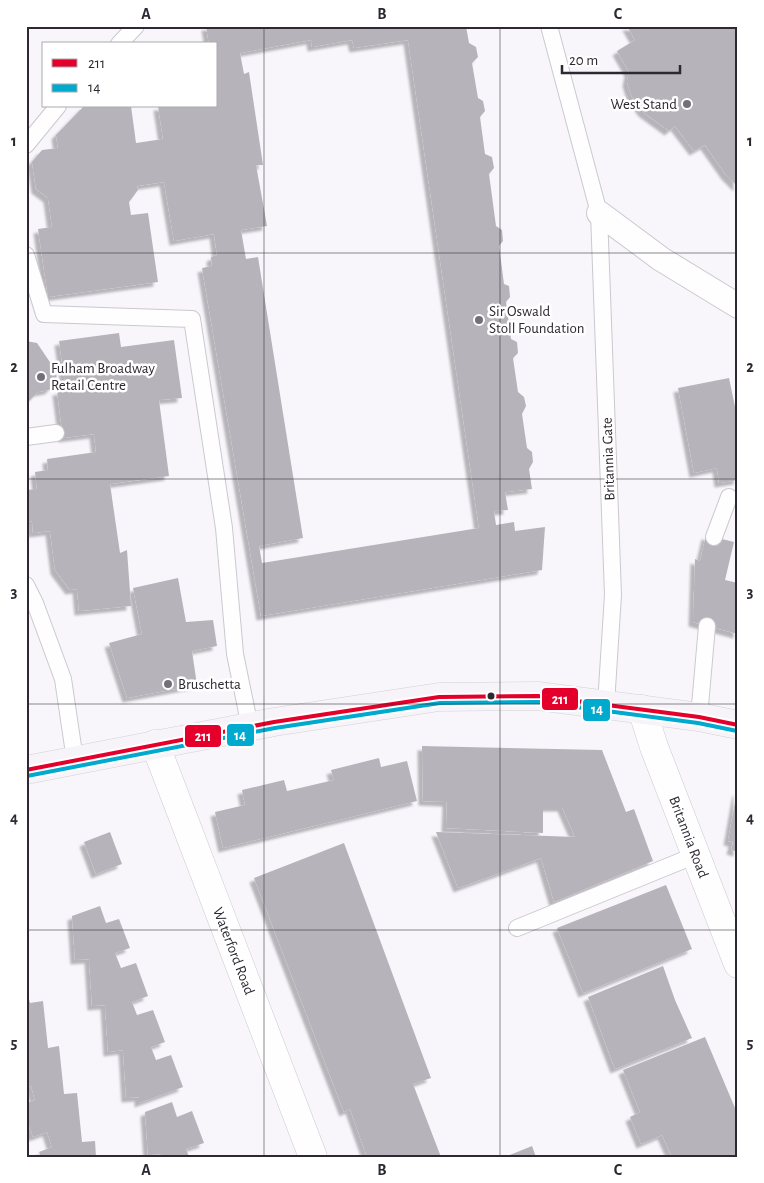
<svg xmlns="http://www.w3.org/2000/svg" width="764" height="1183" viewBox="0 0 764 1183" font-family="'Alegreya Sans',sans-serif">
  <style>
    .building { fill: #b7b3bb; fill-rule: evenodd; filter: url(#shadow) }
    .lines { fill: none; stroke-linecap: round; stroke-linejoin: round }
    .service-casing { stroke: #cbc8cf; stroke-width: 18 }
    .pedestrian-casing { stroke: #cbc8cf; stroke-width: 26 }
    .minor-casing { stroke: #cbc8cf; stroke-width: 29 }
    .primary-casing { stroke: #d3d1d4; stroke-width: 29 }
    .service { stroke: #fefefe; stroke-width: 16 }
    .pedestrian { stroke: #fefefe; stroke-width: 24 }
    .minor { stroke: #fefefe; stroke-width: 28 }
    .primary { stroke: #f6f4f9; stroke-width: 28 }
    .bus-1-casing { stroke: #fff; stroke-width: 8 }
    .bus-2-casing { stroke: #fff; stroke-width: 8 }
    .bus-1 { stroke: #e4002b; stroke-width: 4 }
    .bus-2 { stroke: #00a9ce; stroke-width: 4 }
    .grid { fill: none; stroke: #2d2832; stroke-width: 1; stroke-opacity: 0.55 }
    .poi-dot { fill: #747078; stroke: #fff; stroke-width: 2 }
    .bus-dot { fill: #2d2832; stroke: #fff; stroke-width: 2 }
    .labels { text-anchor: middle; stroke-width: 5; stroke-linejoin: round; paint-order: stroke }
    .poi-label { font-size: 15px; fill: #2d2832; stroke: #fff; text-anchor: start }
    .street-label { font-size: 15px; fill: #2d2832; stroke: #fff }
    .line-badge { stroke: #fff; stroke-width: 2 }
    .badge-label { font-size: 14px; text-anchor: middle; font-weight: bold; fill: #fff }
    .neatline { fill: none; stroke: #2d2832; stroke-width: 2 }
    .grid-label { font-size: 16px; text-anchor: middle; font-weight: bold; fill: #2d2832 }
  </style>
  <defs>
    <filter id="shadow"><feDropShadow dx="-4.5" dy="4.5" stdDeviation="1" flood-color="#0004"/></filter>
  </defs>
  <rect width="100%" height="100%" fill="#f8f6fb"/>
  <path class="building" d="M 206,26 L 466,26 L 469,43 L 476,47 L 478,57 L 472,63 L 478,98 L 483,101 L 485,111 L 480,117 L 485,154 L 492,157 L 494,168 L 489,174 L 496,226 L 502,230 L 503,241 L 499,246 L 504,284 L 509,286 L 510,297 L 506,302 L 511,339 L 517,342 L 518,353 L 513,358 L 518,392 L 524,397 L 526,406 L 522,414 L 527,448 L 532,452 L 533,462 L 529,469 L 532,489 L 505,492 L 508,510 L 494,511 L 496,525 L 514,522 L 515,531 L 545,527 L 542,570 L 261,616 L 202,268 L 212,266 L 211,257 L 217,255 L 214,234 L 174,241 L 164,182 L 137,186 L 138,190 L 129,202 L 131,215 L 148,213 L 158,282 L 48,297 L 38,229 L 52,227 L 48,198 L 36,189 L 32,162 L 42,150 L 58,148 L 56,135 L 84,106 L 131,106 L 136,143 L 163,139 L 158,106 L 216,106 L 216,44 L 209,44 ZM 311,40 L 312,47 L 352,40 L 354,48 L 408,40 L 479,528 L 262,563 L 259,546 L 303,538 L 258,257 L 246,259 L 241,230 L 267,226 L 256,165 L 263,165 L 249,72 L 244,74 L 240,53 Z
    M 627,26 L 738,26 L 738,187 L 726,175 L 705,145 L 694,151 L 675,126 L 669,131 L 643,112 L 631,95 L 627,82 L 629,72 L 617,51 L 635,40 Z
    M 119,333 L 121,347 L 174,340 L 182,398 L 159,400 L 169,476 L 110,484 L 120,553 L 127,550 L 131,606 L 79,611 L 77,589 L 70,590 L 55,570 L 50,531 L 33,533 L 32,521 L 26,523 L 26,490 L 37,489 L 35,472 L 48,470 L 47,459 L 96,452 L 94,434 L 63,438 L 57,391 L 66,390 L 59,341 Z
    M 26,341 L 37,343 L 56,371 L 57,382 L 49,390 L 38,392 L 26,404 Z
    M 729,378 L 738,421 L 738,480 L 719,483 L 717,468 L 694,473 L 678,388 Z
    M 706,535 L 734,542 L 725,580 L 738,583 L 738,634 L 693,622 L 695,559 L 700,561 Z
    M 178,578 L 186,622 L 213,620 L 217,646 L 192,651 L 197,685 L 127,698 L 109,643 L 142,634 L 133,588 Z
    M 422,746 L 602,750 L 626,812 L 634,809 L 653,861 L 554,902 L 541,858 L 458,888 L 436,832 L 575,837 L 562,807 L 543,807 L 543,833 L 446,828 L 447,802 L 423,801 Z
    M 379,758 L 381,767 L 407,761 L 417,801 L 223,848 L 215,812 L 245,805 L 242,790 L 284,780 L 287,791 L 334,780 L 331,770 Z
    M 737,791 L 738,792 L 738,852 L 731,850 L 733,842 L 728,841 Z
    M 110,832 L 122,864 L 96,874 L 84,842 Z
    M 344,843 L 431,1078 L 413,1084 L 441,1157 L 367,1157 L 350,1109 L 344,1112 L 254,878 Z
    M 666,885 L 692,949 L 583,993 L 557,928 Z
    M 100,906 L 106,923 L 119,919 L 130,948 L 115,953 L 121,968 L 136,963 L 148,996 L 132,1002 L 137,1015 L 153,1010 L 165,1042 L 151,1047 L 156,1060 L 171,1055 L 183,1087 L 139,1103 L 139,1097 L 126,1098 L 123,1050 L 108,1052 L 105,1005 L 92,1006 L 89,959 L 75,960 L 72,916 Z
    M 663,966 L 675,1000 L 692,1038 L 615,1069 L 588,997 Z
    M 26,999 L 29,999 L 30,1003 L 43,1001 L 48,1048 L 59,1046 L 64,1094 L 77,1093 L 82,1142 L 95,1141 L 96,1157 L 41,1157 L 39,1152 L 52,1147 L 47,1132 L 33,1137 L 26,1118 L 26,1103 L 35,1100 L 31,1086 L 26,1088 Z
    M 705,1037 L 738,1115 L 738,1157 L 672,1157 L 662,1135 L 641,1144 L 630,1117 L 640,1112 L 623,1070 Z
    M 172,1102 L 177,1117 L 192,1111 L 204,1143 L 186,1149 L 189,1157 L 161,1157 L 161,1154 L 148,1155 L 145,1112 Z
    M 532,1146 L 536,1157 L 505,1157 Z"/>
  <g class="lines">
    <g class="service-casing">
      <path id="service" d="M 549,26 L 599,213 L 613,595 L 606,704
        M 119,44 L 136,26
        M 26,145 L 58,106
        M 26,255 L 44,314 L 192,319 L 224,528 L 235,654 L 250,727
        M 26,437 L 56,433
        M 714,537 L 729,497
        M 26,585 L 35,603 L 63,679 L 75,760
        M 699,717 L 707,626
        M 517,928 L 696,855"/>
    </g>
    <g class="pedestrian-casing">
      <path id="pedestrian" d="M 599,213 L 661,259 L 738,306"/>
    </g>
    <g class="minor-casing">
      <path id="minor" d="M 642,709 L 654,747 L 738,964
        M 155,744 L 313,1157"/>
    </g>
    <g class="primary-casing">
      <path id="primary" d="M 26,770 L 274,722 L 439,697 L 538,696 L 699,717 L 738,725"/>
    </g>
    <use href="#service" class="service"/>
    <use href="#pedestrian" class="pedestrian"/>
    <use href="#minor" class="minor"/>
    <use href="#primary" class="primary"/>
    <g class="bus-1-casing">
      <path id="bus-1" d="M 26,770 L 274,722 L 439,697 L 538,696 L 699,717 L 738,725"/>
    </g>
    <g class="bus-2-casing">
      <path id="bus-2" d="M 27,776 L 275,728 L 440,703 L 538,702 L 698,723 L 737,731"/>
    </g>
    <use href="#bus-1" class="bus-1"/>
    <use href="#bus-2" class="bus-2"/>
  </g>
  <path class="grid" d="M 264,26 L 264,1157M 500,26 L 500,1157M 26,253 L 738,253M 26,479 L 738,479M 26,704 L 738,704M 26,930 L 738,930"/>
  <g class="poi-dot">
    <circle cx="687" cy="104" r="5"/>
    <circle cx="479" cy="320" r="5"/>
    <circle cx="41" cy="377" r="5"/>
    <circle cx="168" cy="684" r="5"/>
  </g>
  <circle class="bus-dot" cx="491" cy="696" r="4.5"/>
  <g class="labels">
    <g class="poi-label">
      <text x="677" y="109" text-anchor="end">West Stand</text>
      <text x="489" y="316">Sir Oswald<tspan x="489" dy="17">Stoll Foundation</tspan></text>
      <text x="51" y="373">Fulham Broadway<tspan x="51" dy="17">Retail Centre</tspan></text>
      <text x="178" y="689">Bruschetta</text>
    </g>
    <g class="street-label">
      <text transform="translate(608 459) rotate(-92)" y="5">Britannia Gate</text>
      <text transform="translate(689 837) rotate(69)" y="5">Britannia Road</text>
      <text transform="translate(234 951) rotate(69)" y="5">Waterford Road</text>
    </g>
  </g>
  <g class="line-badge">
    <rect x="541" y="687" width="38" height="24" rx="5" fill="#e4002b"/>
    <rect x="582" y="698" width="29" height="24" rx="5" fill="#00a9ce"/>
    <rect x="226" y="723" width="29" height="24" rx="5" fill="#00a9ce"/>
    <rect x="184" y="724" width="38" height="24" rx="5" fill="#e4002b"/>
  </g>
  <g class="badge-label">
    <text x="560" y="704">211</text>
    <text x="597" y="714">14</text>
    <text x="240" y="740">14</text>
    <text x="203" y="741">211</text>
  </g>
  <rect width="764" height="1183" fill="none" stroke="#ffffff" stroke-width="55"/>
  <rect x="42" y="42" width="175" height="65" fill="#ffffff" stroke="#aba9ad"/>
  <rect x="52" y="59" width="25" height="8" fill="#e4002b" stroke="#aba9ad"/>
  <text x="88" y="68" font-size="15" fill="#2d2832">211</text>
  <rect x="52" y="84" width="25" height="8" fill="#00a9ce" stroke="#aba9ad"/>
  <text x="88" y="92" font-size="15" fill="#2d2832">14</text>
  <path d="M562 65v8h118v-8" fill="none" stroke="#2d2832" stroke-width="2.5"/>
  <text x="569" y="65" font-size="15" fill="#2d2832" stroke="#ffffff" stroke-width="4" paint-order="stroke">20 m</text>
  <rect x="28" y="28" width="708" height="1128" class="neatline"/>
  <g class="grid-label">
    <text x="146" y="19">A</text>
    <text x="382" y="19">B</text>
    <text x="618" y="19">C</text>
    <text x="14" y="146">1</text>
    <text x="750" y="146">1</text>
    <text x="14" y="372">2</text>
    <text x="750" y="372">2</text>
    <text x="14" y="597">3</text>
    <text x="750" y="597">3</text>
    <text x="14" y="823">4</text>
    <text x="750" y="823">4</text>
    <text x="14" y="1048">5</text>
    <text x="750" y="1048">5</text>
    <text x="146" y="1175">A</text>
    <text x="382" y="1175">B</text>
    <text x="618" y="1175">C</text>
  </g>
</svg>
